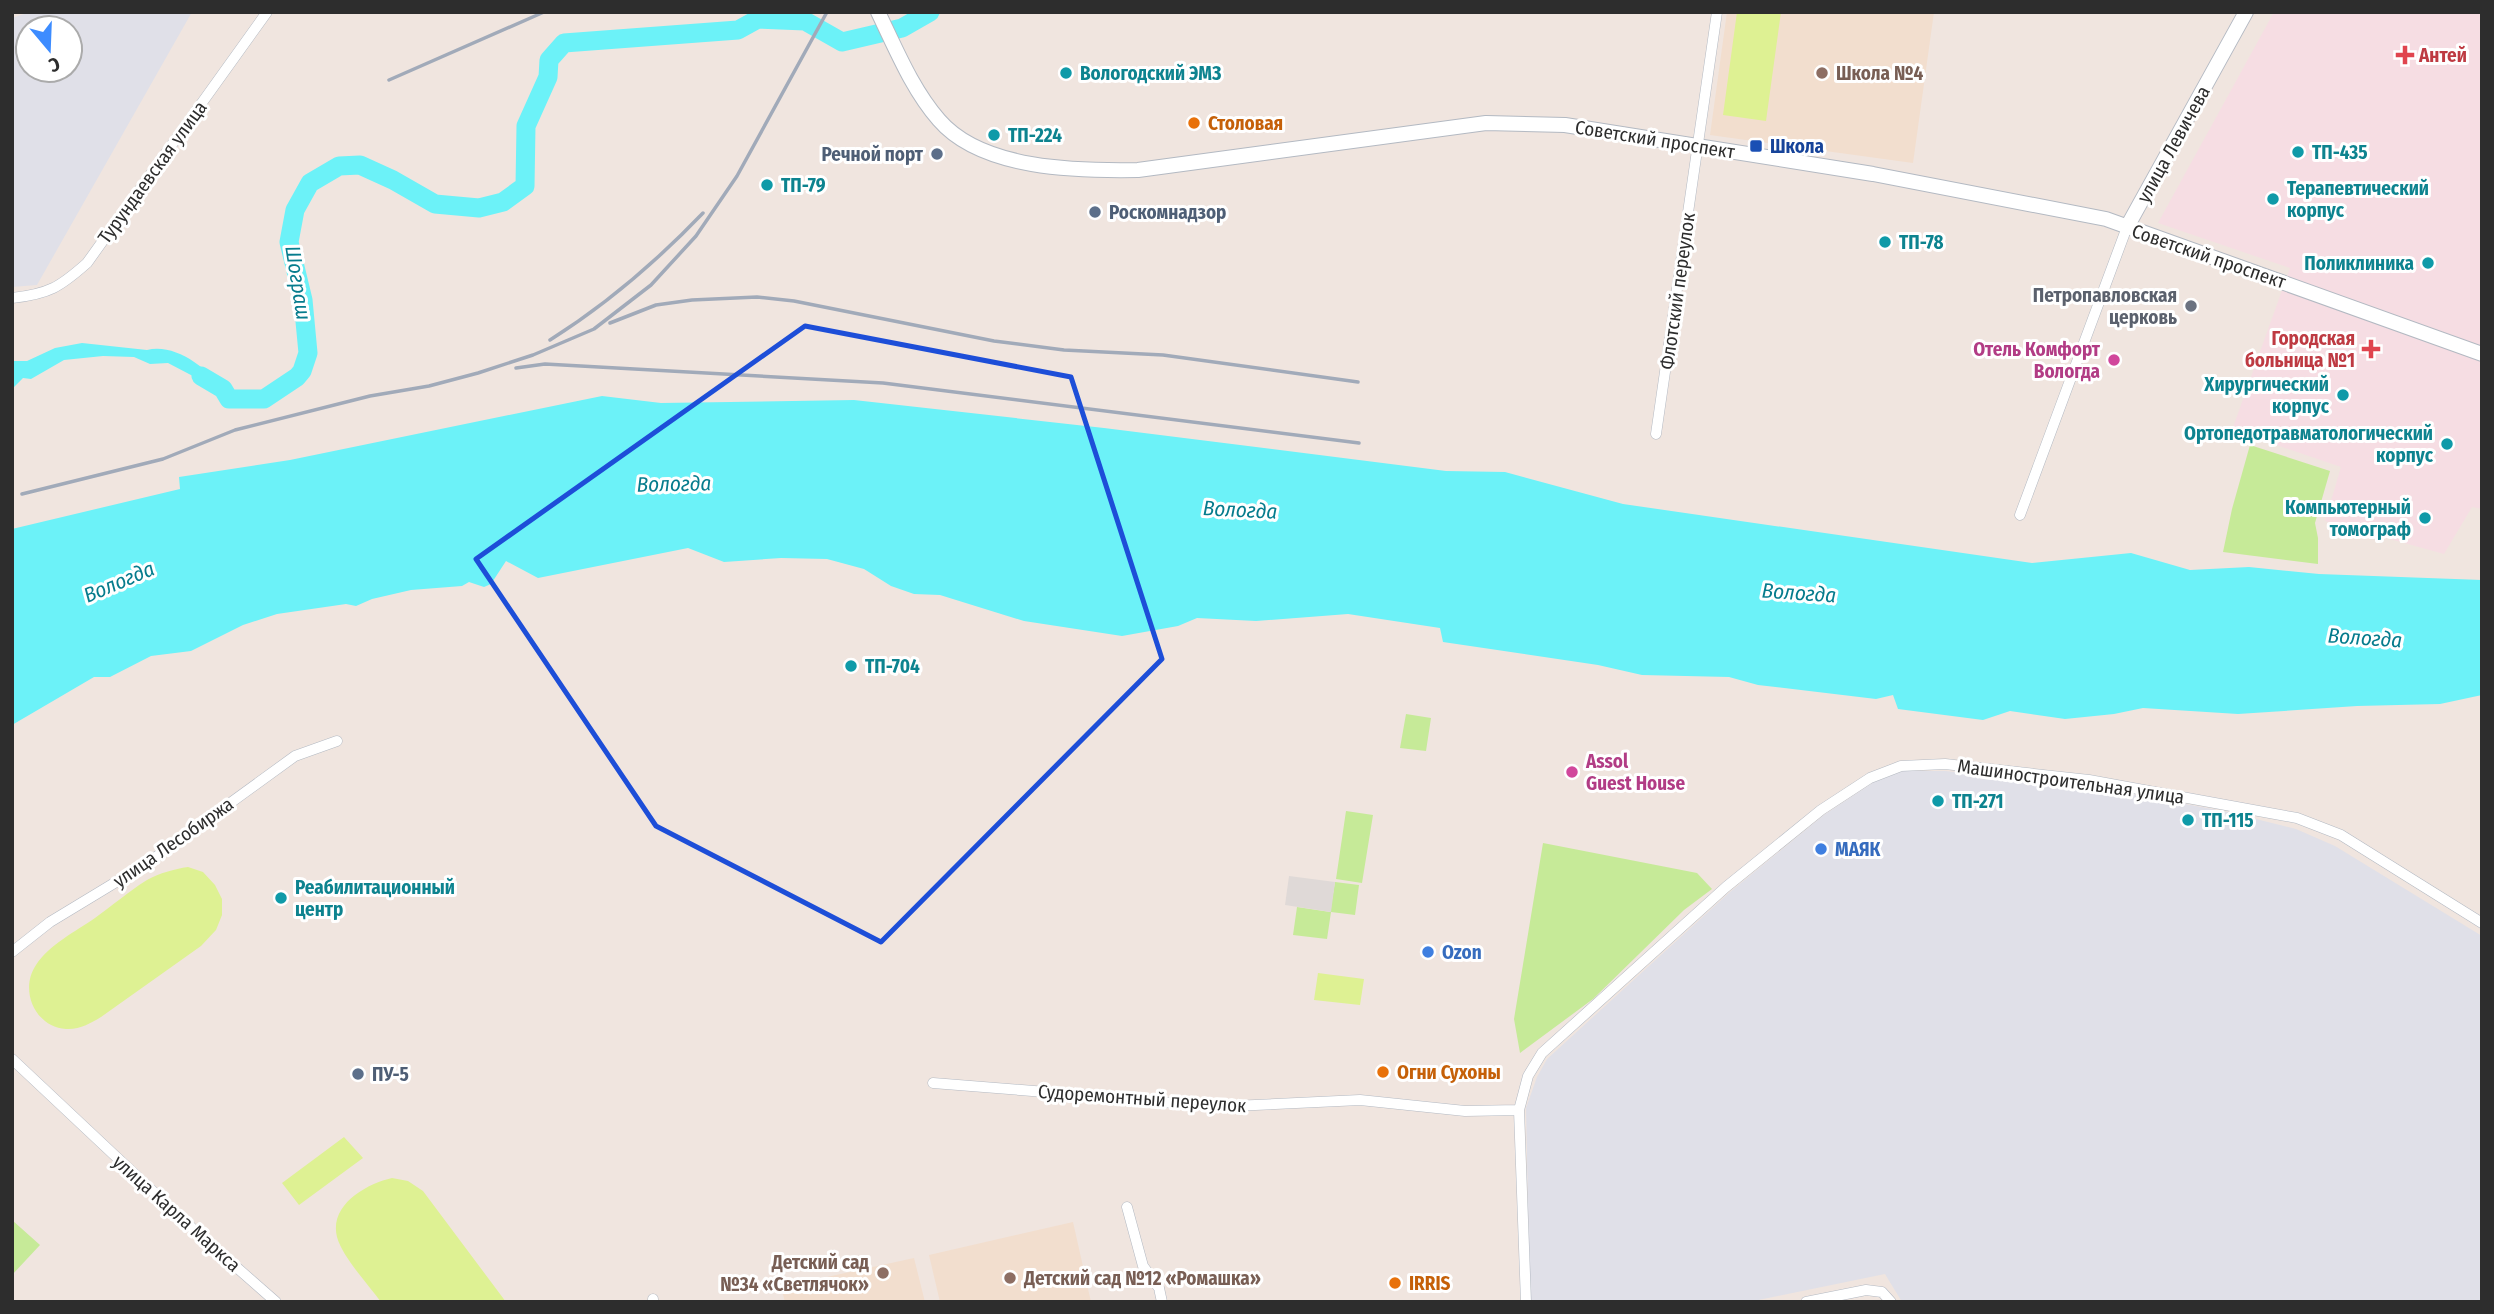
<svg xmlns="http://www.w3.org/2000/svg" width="2494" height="1314" viewBox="0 0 2494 1314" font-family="'Fira Sans Condensed',sans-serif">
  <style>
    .industrial { fill: #e0e0e8; fill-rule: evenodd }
    .education { fill: #f2dece }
    .medical { fill: #f6dde3 }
    .green { fill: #c6ea98 }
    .pitch { fill: #def193 }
    .plaza { fill: #dfd9d7 }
    .water { fill: #6cf2f8 }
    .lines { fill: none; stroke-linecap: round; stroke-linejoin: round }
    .river { stroke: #6cf2f8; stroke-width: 19 }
    .street-casing { stroke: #b3b9c2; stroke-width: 11 }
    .secondary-casing { stroke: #b3b9c2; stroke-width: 16 }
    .street { stroke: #fff; stroke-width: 10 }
    .secondary { stroke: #fff; stroke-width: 14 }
    .rail { stroke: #a1aab9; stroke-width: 3.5 }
    .marked { fill: none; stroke: #1d4ed8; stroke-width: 5; stroke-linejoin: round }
    .health-dot { fill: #e0444e; stroke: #fff; stroke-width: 2.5 }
    .culture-dot { fill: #0f9aa8; stroke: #fff; stroke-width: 2.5 }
    .education-dot { fill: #8d6e63; stroke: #fff; stroke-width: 2.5 }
    .food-dot { fill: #e8710a; stroke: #fff; stroke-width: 2.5 }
    .transit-dot { fill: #1a4fb4; stroke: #fff; stroke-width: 2.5 }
    .service-dot { fill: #5c6f8a; stroke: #fff; stroke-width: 2.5 }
    .worship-dot { fill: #6b7280; stroke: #fff; stroke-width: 2.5 }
    .hotel-dot { fill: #d1479c; stroke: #fff; stroke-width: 2.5 }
    .shop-dot { fill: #3f7fe0; stroke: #fff; stroke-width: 2.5 }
    .labels { text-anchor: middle; stroke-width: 6; stroke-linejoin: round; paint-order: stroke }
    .health-label { font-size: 19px; font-weight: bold; fill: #be3a42; stroke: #fff; text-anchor: start }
    .culture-label { font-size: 19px; font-weight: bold; fill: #0d838f; stroke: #fff; text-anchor: start }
    .education-label { font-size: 19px; font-weight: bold; fill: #785e54; stroke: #fff; text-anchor: start }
    .food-label { font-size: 19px; font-weight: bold; fill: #c56008; stroke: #fff; text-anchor: start }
    .street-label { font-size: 19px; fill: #2d2d2d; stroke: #fff }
    .transit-label { font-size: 19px; font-weight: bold; fill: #164399; stroke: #fff; text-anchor: start }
    .service-label { font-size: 19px; font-weight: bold; fill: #4e5e75; stroke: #fff; text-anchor: start }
    .worship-label { font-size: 19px; font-weight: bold; fill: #5b616d; stroke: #fff; text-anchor: end }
    .hotel-label { font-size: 19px; font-weight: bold; fill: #b23c85; stroke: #fff; text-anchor: end }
    .shop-label { font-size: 19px; font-weight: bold; fill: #366cbe; stroke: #fff; text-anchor: start }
    .water-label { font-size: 21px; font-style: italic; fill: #067c8d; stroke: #fff }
  </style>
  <rect width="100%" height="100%" fill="#f0e5df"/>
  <path class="industrial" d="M 30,12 L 192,12 L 37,285 L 12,287 L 12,18 ZM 28,28 L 70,28 L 70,70 L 28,70 Z
    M 1903,771 L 1945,771 L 2089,786 L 2228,812 L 2296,829 L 2335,846 L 2482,936 L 2482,1302 L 1902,1302 L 1885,1274 L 1749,1302 L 1530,1302 L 1526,1108 L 1537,1077 L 1547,1059 L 1730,892 L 1824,815 L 1874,782 Z"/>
  <path class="education" d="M 1727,12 L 1934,12 L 1913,163 L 1710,135 Z
    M 1073,1222 L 1091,1302 L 940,1302 L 929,1255 Z
    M 914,1258 L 925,1302 L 785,1302 L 781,1287 Z"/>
  <path class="medical" d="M 2274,12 L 2482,12 L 2482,509 L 2472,507 L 2444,554 L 2325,521 L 2341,467 L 2232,430 L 2290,268 L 2158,223 Z"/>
  <path class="green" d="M 2250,445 L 2330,471 L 2315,523 L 2318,538 L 2318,564 L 2223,552 L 2232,509 Z
    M 1406,714 L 1431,718 L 1426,751 L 1400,748 Z
    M 1346,811 L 1373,815 L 1362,883 L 1336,879 Z
    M 1543,843 L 1697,873 L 1712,889 L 1684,910 L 1593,999 L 1520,1053 L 1514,1019 Z
    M 1335,882 L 1359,885 L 1355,915 L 1331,912 L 1327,939 L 1293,935 L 1297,907 L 1330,912 Z
    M 12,1220 L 40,1245 L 12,1275 Z"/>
  <path class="pitch" d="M 1737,12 L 1781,12 L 1766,121 L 1723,115 Z
    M 188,867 L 203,872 L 215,885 L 222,899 L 222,915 L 216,930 L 201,946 L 101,1017 C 91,1023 79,1030 66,1029 C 35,1027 19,990 36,965 C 49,945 76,931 95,918 C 112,906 129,891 147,880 C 160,873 174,869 188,867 Z
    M 1318,973 L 1364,979 L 1360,1005 L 1314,1000 Z
    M 344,1137 L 363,1158 L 299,1205 L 282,1183 Z
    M 392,1178 L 408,1181 L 423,1191 L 506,1302 L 381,1302 C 368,1284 343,1258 337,1237 C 329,1205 366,1184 392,1178 Z"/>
  <path class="plaza" d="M 1289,876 L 1335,882 L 1331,912 L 1285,905 Z"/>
  <path class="water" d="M 82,343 L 147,350 C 175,343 207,368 223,389 L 210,385 L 168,363 L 150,364 L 134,357 L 103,356 L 64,360 L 31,379 L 23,378 L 12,389 L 12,361 L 27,361 L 55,348 Z
    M 602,396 L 661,403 L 854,400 L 1104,428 L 1446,471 L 1505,472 L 1623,504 L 2032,563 L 2131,553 L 2190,570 L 2249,567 L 2319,574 L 2482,580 L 2482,695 L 2440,704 L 2357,706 L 2238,714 L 2143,708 L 2114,714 L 2065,719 L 2010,711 L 1983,720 L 1898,709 L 1893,695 L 1876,699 L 1758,685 L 1729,677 L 1642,675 L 1598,665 L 1443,642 L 1440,628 L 1348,614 L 1256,621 L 1197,618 L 1178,626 L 1122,636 L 1024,621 L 940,595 L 914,594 L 891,586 L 864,569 L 827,559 L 781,558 L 724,562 L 688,548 L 538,578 L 506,561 L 491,584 L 484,587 L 469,582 L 462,586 L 411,590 L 372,599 L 356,606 L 346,604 L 277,614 L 243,625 L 191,651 L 151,656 L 110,677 L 94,677 L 12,725 L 12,529 L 180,489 L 179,477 L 290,460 Z"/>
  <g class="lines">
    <path class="river" d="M 201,376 L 223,389 L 229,399 L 264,399 L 297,377 L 302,371 L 308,353 L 303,300 L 289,242 L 295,210 L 310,183 L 339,166 L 360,165 L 393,180 L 435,204 L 479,208 L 503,202 L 525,186 L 526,126 L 548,77 L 549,60 L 564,43 L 738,30 L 758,19 L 805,21 L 842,42 L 902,28 L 930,12"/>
    <g class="street-casing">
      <path id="street" d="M 12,298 C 49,294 60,287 87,263 L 267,12
        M 1656,434 L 1717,12
        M 2020,515 L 2127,227
        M 12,952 L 50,922 L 149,862 L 295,756 L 337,741
        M 12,1059 L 193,1229 L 276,1302
        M 933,1083 L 1083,1095 L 1121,1100 L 1233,1106 L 1360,1100 L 1465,1111 L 1519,1110
        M 1127,1207 L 1143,1266 L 1159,1288 L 1162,1302
        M 653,1302 L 653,1299
        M 1526,1302 L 1519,1110 L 1528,1076 L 1542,1053 L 1726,887 L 1821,810 L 1870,778 L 1901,766 L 1945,764 L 2089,780 L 2297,818 L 2341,835 L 2482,923
        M 1806,1302 L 1866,1290 L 1882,1292 L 1891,1302"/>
    </g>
    <g class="secondary-casing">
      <path id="secondary" d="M 878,12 C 896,49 912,89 939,120 C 982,170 1078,171 1138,170 L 1486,123 L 1565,125 L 1873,174 L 2106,219 L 2482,354
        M 2127,227 L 2246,12"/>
    </g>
    <use href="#street" class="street"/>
    <use href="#secondary" class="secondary"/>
    <path class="rail" d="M 389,80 L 544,12
      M 610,323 L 656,305 L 692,300 L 757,297 L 794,301 L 994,341 L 1064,350 L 1163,355 L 1358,382
      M 550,340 C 607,304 657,261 703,213
      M 516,368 L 545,364 L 883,383 L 1359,443
      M 22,494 L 163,459 L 235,430 L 370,396 L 429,386 L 478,373 L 533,355 L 594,329 L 651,285 L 696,236 L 737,176 L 827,12"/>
  </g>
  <path class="marked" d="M 805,326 L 1071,377 L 1162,659 L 881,942 L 656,826 L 476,559 Z"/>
  <g class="health-dot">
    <path d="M2401.5 44.5h7v7h7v7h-7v7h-7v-7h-7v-7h7z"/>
    <path d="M2367.5 338.5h7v7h7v7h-7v7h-7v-7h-7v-7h7z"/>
  </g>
  <g class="culture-dot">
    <circle cx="1066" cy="73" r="7"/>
    <circle cx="994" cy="135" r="7"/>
    <circle cx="2298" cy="152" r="7"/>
    <circle cx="767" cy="185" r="7"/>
    <circle cx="2273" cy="199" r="7"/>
    <circle cx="1885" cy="242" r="7"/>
    <circle cx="2428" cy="263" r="7"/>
    <circle cx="2343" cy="395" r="7"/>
    <circle cx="2447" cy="444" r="7"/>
    <circle cx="2425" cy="518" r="7"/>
    <circle cx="851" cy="666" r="7"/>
    <circle cx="1938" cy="801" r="7"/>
    <circle cx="2188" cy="820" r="7"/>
    <circle cx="281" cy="898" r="7"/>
  </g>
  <g class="education-dot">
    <circle cx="1822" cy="73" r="7"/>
    <circle cx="883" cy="1273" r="7"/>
    <circle cx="1010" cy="1278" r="7"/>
  </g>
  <g class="food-dot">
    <circle cx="1194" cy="123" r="7"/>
    <circle cx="1383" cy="1072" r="7"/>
    <circle cx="1395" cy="1283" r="7"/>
  </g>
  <rect class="transit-dot" x="1749" y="139" width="14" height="14" rx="3.5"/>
  <g class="service-dot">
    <circle cx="937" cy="154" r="7"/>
    <circle cx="1095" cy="212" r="7"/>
    <circle cx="358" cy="1074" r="7"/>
  </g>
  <circle class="worship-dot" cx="2191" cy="306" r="7"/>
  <g class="hotel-dot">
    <circle cx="2114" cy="360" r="7"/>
    <circle cx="1572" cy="772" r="7"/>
  </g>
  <g class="shop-dot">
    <circle cx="1821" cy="849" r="7"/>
    <circle cx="1428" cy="952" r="7"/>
  </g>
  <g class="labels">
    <g class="health-label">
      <text x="2419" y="62">Антей</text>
      <text x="2355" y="345" text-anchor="end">Городская<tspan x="2355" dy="22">больница №1</tspan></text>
    </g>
    <g class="culture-label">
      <text x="1080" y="80">Вологодский ЭМЗ</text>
      <text x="1008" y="142">ТП-224</text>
      <text x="2312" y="159">ТП-435</text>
      <text x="781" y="192">ТП-79</text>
      <text x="2287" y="195">Терапевтический<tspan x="2287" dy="22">корпус</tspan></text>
      <text x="1899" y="249">ТП-78</text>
      <text x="2414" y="270" text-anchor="end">Поликлиника</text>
      <text x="2329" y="391" text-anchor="end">Хирургический<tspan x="2329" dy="22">корпус</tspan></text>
      <text x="2433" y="440" text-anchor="end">Ортопедотравматологический<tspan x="2433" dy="22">корпус</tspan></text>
      <text x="2411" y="514" text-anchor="end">Компьютерный<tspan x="2411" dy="22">томограф</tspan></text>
      <text x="865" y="673">ТП-704</text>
      <text x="1952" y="808">ТП-271</text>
      <text x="2202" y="827">ТП-115</text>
      <text x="295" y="894">Реабилитационный<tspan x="295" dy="22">центр</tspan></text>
    </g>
    <g class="education-label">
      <text x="1836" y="80">Школа №4</text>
      <text x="869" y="1269" text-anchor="end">Детский сад<tspan x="869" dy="22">№34 «Светлячок»</tspan></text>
      <text x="1024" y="1285">Детский сад №12 «Ромашка»</text>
    </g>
    <g class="food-label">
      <text x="1208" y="130">Столовая</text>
      <text x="1397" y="1079">Огни Сухоны</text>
      <text x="1409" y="1290">IRRIS</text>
    </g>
    <g class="street-label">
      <text transform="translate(1655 139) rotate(9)" y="7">Советский проспект</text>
      <text transform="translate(2173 144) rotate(-61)" y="7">улица Левичева</text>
      <text transform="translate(152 172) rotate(-54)" y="7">Турундаевская улица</text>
      <text transform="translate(2209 256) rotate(19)" y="7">Советский проспект</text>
      <text transform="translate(1677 291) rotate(-82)" y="7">Флотский переулок</text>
      <text transform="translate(2071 781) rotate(8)" y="7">Машиностроительная улица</text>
      <text transform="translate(173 842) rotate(-35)" y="7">улица Лесобиржа</text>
      <text transform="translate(1142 1098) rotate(4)" y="7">Судоремонтный переулок</text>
      <text transform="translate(177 1213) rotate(42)" y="7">улица Карла Маркса</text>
    </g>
    <g class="transit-label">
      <text x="1770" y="153">Школа</text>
    </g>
    <g class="service-label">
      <text x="923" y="161" text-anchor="end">Речной порт</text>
      <text x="1109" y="219">Роскомнадзор</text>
      <text x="372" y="1081">ПУ-5</text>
    </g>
    <g class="worship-label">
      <text x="2177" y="302">Петропавловская<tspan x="2177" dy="22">церковь</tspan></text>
    </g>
    <g class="hotel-label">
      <text x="2100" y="356">Отель Комфорт<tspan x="2100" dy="22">Вологда</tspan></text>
      <text x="1586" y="768" text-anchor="start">Assol<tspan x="1586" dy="22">Guest House</tspan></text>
    </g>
    <g class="shop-label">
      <text x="1835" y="856">МАЯК</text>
      <text x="1442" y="959">Ozon</text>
    </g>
    <g class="water-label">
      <text transform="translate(298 283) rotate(81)" y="7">Шограш</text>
      <text transform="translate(674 484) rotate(-1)" y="7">Вологда</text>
      <text transform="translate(1240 510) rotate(3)" y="7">Вологда</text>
      <text transform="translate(119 582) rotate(-23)" y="7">Вологда</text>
      <text transform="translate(1799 593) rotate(4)" y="7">Вологда</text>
      <text transform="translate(2365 638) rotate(4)" y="7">Вологда</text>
    </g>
  </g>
  <rect width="2494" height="1314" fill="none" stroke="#2d2d2d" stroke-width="28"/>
  <g transform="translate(49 49) rotate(161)"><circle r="33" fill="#ffffff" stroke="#ababab" stroke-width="2"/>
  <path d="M0-5L12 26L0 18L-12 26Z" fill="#3d8cff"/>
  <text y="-10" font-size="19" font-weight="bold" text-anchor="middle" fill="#2d2d2d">С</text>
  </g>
</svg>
